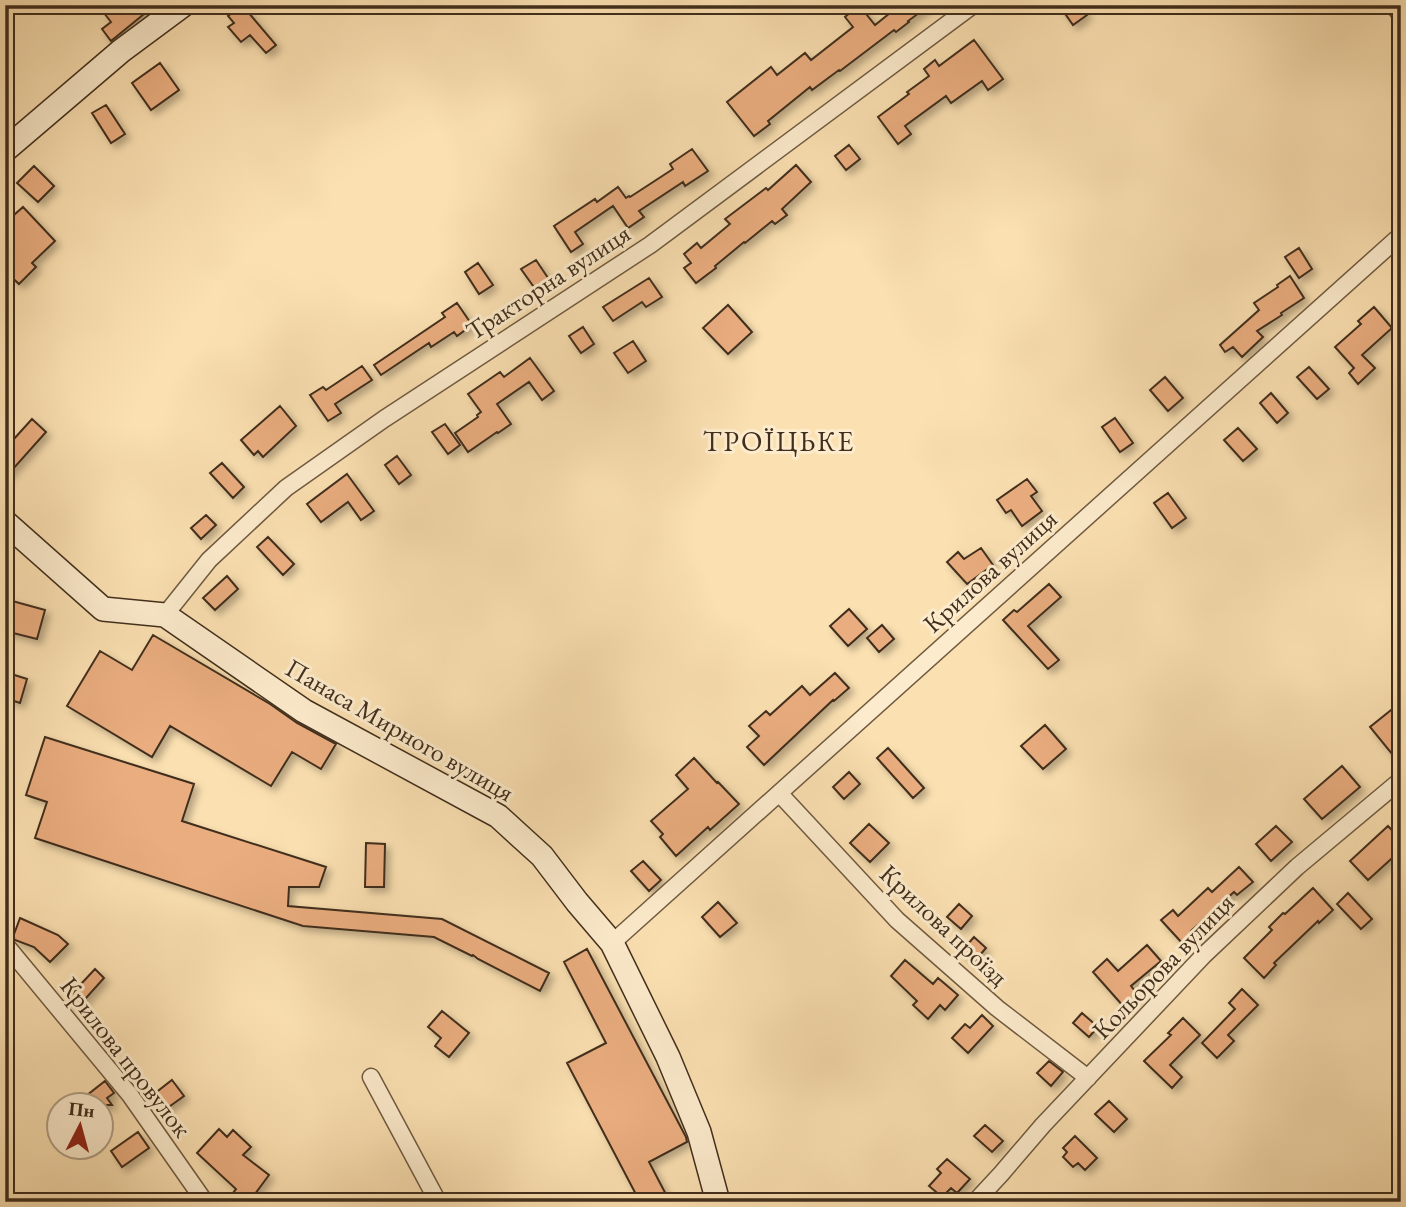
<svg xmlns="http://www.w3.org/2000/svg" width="1406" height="1207" viewBox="0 0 1406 1207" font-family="'EB Garamond',serif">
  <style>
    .building { fill: #eaad7f; stroke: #412e1c; stroke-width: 2; filter: url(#shadow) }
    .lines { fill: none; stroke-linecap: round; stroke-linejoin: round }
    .street-casing { stroke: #705a41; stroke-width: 19 }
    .secondary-casing { stroke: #412e1c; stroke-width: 26 }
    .street { stroke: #fcebcc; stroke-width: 16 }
    .secondary { stroke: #fcebcc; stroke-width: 23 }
    .labels { text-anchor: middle; stroke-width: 6; stroke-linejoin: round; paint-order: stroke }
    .street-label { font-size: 26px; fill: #412e1c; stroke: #fcebcc }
    .neighbourhood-label { font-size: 28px; letter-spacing: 2px; fill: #412e1c; stroke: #fcebcc }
  </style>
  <defs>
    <filter id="shadow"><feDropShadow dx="4.5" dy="4.5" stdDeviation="3.5" flood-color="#0004"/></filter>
  </defs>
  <rect width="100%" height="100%" fill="#fbe0b1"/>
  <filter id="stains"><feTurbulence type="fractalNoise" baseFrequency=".00286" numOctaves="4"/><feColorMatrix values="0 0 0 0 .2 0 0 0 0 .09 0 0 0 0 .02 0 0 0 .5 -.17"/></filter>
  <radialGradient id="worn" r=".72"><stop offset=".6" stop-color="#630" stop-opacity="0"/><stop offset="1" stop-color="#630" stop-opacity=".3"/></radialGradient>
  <path class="building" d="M 114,5 L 155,5 L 111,41 L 102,29 L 111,22 L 104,13 Z
    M 242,5 L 276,45 L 266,53 L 250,35 L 241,42 L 228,27 L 234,23 L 228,16 Z
    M 859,5 L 875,25 L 900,5 L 930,5 L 908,21 L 909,22 L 896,32 L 894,30 L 840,71 L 839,70 L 812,90 L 810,87 L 768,121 L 770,124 L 754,136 L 727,102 L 771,67 L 777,75 L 805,53 L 811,60 L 853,27 L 845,17 Z
    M 1059,5 L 1080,5 L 1087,15 L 1073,25 Z
    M 974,40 L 1003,79 L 988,90 L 982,81 L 951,103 L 946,96 L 905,126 L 911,134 L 898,144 L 878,117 L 909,94 L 907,92 L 929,76 L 924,69 L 935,60 L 939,66 Z
    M 160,63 L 179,90 L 151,110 L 132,83 Z
    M 106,105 L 125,134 L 111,143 L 92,113 Z
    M 849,145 L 860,159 L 846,170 L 835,156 Z
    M 692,149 L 708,171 L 685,186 L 683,182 L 639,211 L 644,217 L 628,228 L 613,206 L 575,232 L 583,244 L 571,252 L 554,226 L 595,199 L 597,202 L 618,187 L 626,198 L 629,196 L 630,197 L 673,169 L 670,164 Z
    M 796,165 L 811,182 L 782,209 L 787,215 L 775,224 L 772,221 L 745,243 L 744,242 L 715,266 L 716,268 L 696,283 L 684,268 L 691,263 L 684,254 L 697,243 L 701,248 L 730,224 L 725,219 L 766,188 L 768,190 Z
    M 34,166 L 54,186 L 38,202 L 17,183 Z
    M 23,207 L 55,241 L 32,263 L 36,267 L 19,284 L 5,271 L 5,223 Z
    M 1299,248 L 1312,269 L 1299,278 L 1285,257 Z
    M 536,260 L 550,281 L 536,290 L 521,269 Z
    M 478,263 L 493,285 L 479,294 L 465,272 Z
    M 1290,276 L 1304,298 L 1281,313 L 1282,315 L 1257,331 L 1263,337 L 1242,357 L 1233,347 L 1225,352 L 1220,345 L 1259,310 L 1254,303 L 1278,287 L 1277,285 Z
    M 649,278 L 662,297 L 646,307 L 642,302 L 613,321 L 603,307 Z
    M 457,303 L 472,325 L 457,336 L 454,332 L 431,347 L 429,343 L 381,375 L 374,365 L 445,317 L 442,313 Z
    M 728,305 L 752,332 L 728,354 L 703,328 Z
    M 1374,307 L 1392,328 L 1362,355 L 1375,368 L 1358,384 L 1349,373 L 1354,368 L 1335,347 L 1361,324 L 1358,321 Z
    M 583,327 L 594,344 L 581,353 L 569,336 Z
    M 633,341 L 646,361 L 628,373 L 614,353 Z
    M 530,358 L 554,391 L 542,400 L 529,382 L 497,404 L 511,424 L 498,433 L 497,432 L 468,452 L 455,433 L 478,417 L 477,415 L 481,412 L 468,394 L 500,372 L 504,377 Z
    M 362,366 L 372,380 L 335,404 L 341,413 L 328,421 L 310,395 L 323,387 L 326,390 Z
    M 1309,367 L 1329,389 L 1317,399 L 1297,377 Z
    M 1165,377 L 1183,398 L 1168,411 L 1150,390 Z
    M 1271,393 L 1288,413 L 1277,423 L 1260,403 Z
    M 280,406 L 296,426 L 263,457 L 258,451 L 254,455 L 241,440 Z
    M 1115,418 L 1133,443 L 1120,452 L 1102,427 Z
    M 32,419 L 46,432 L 5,478 L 5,433 L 13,440 Z
    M 445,424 L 460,445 L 448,454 L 432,432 Z
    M 1238,428 L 1257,449 L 1243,461 L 1224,440 Z
    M 397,456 L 411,475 L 399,484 L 385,465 Z
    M 222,463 L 244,487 L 233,498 L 210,473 Z
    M 347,474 L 374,511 L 361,520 L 348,502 L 321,522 L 307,504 Z
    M 1027,479 L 1037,492 L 1031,496 L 1042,511 L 1022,526 L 1011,510 L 1006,513 L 997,500 Z
    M 1168,493 L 1186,518 L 1172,528 L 1154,503 Z
    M 206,515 L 216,525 L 201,539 L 191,528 Z
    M 268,537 L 294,564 L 283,575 L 257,547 Z
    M 981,548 L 993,565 L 967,584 L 947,562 L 958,552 L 964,559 Z
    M 227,576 L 238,589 L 215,610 L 203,598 Z
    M 1049,584 L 1061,597 L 1028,626 L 1059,660 L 1048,669 L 1003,620 L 1014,610 L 1017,612 Z
    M 5,599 L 45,610 L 37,639 L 5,631 Z
    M 849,609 L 867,629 L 848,646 L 830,626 Z
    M 882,625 L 894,639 L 879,652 L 867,638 Z
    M 153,635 L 270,704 L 297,723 L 336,744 L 321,769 L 292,752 L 271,786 L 170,726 L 152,757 L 67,706 L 100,651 L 132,670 Z
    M 5,672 L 27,679 L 20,703 L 5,698 Z
    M 835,673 L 849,688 L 834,701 L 833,700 L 764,765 L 747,747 L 759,736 L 749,726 L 766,711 L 770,715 L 802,686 L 810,695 Z
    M 1401,702 L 1401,765 L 1370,727 Z
    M 1045,725 L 1066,749 L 1043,769 L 1021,746 Z
    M 45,737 L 194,784 L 182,821 L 326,867 L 319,887 L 289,887 L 288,906 L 442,919 L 549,973 L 540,991 L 478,959 L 473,955 L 472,956 L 434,937 L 303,926 L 35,838 L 47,802 L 26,795 Z
    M 888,748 L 924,788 L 913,798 L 877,758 Z
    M 694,758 L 717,783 L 718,782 L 739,804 L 710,830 L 708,827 L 676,856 L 660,837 L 663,834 L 651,821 L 688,789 L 676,775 Z
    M 1342,766 L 1360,787 L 1322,819 L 1304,799 Z
    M 849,772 L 860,784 L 844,799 L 833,787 Z
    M 869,824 L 889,843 L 870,862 L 850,843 Z
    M 1276,826 L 1292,842 L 1271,861 L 1256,844 Z
    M 1388,826 L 1401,840 L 1401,850 L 1368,880 L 1350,861 Z
    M 366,843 L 385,844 L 384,887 L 365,887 Z
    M 643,861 L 661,880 L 649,891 L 631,871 Z
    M 1239,867 L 1253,882 L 1237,895 L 1234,892 L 1191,931 L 1194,934 L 1183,944 L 1161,920 L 1173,910 L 1178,916 L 1208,888 L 1212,892 Z
    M 1313,888 L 1333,910 L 1319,923 L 1318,921 L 1274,963 L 1276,965 L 1264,978 L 1244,958 L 1272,930 L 1269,927 L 1283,913 L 1285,914 Z
    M 1348,893 L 1372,919 L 1361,929 L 1337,904 Z
    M 718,902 L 737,923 L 720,937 L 702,917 Z
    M 959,904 L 972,916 L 961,929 L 947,917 Z
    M 20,918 L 58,935 L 68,944 L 50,962 L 34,947 L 15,940 L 13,937 Z
    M 974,937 L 986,948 L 973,963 L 961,952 Z
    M 1147,945 L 1161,961 L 1131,986 L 1138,995 L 1124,1007 L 1093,972 L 1107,959 L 1118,971 Z
    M 587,949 L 686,1137 L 687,1142 L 649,1162 L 670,1202 L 640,1202 L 567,1063 L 606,1043 L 564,962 Z
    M 905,960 L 933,984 L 938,978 L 958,995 L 945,1010 L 940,1005 L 928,1019 L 913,1005 L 917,1001 L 891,976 Z
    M 95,969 L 104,978 L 77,1008 L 67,999 Z
    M 1242,989 L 1258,1005 L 1228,1035 L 1234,1041 L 1217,1058 L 1202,1043 L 1235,1009 L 1229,1003 Z
    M 442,1011 L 469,1033 L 449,1057 L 435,1046 L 441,1038 L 428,1027 Z
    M 1082,1013 L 1098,1027 L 1089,1037 L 1073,1023 Z
    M 982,1015 L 993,1026 L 968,1053 L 952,1038 L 965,1024 L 970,1028 Z
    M 1183,1018 L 1200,1035 L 1170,1065 L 1182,1077 L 1172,1088 L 1144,1061 L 1171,1035 L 1168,1033 Z
    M 1049,1061 L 1063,1072 L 1051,1086 L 1037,1073 Z
    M 172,1080 L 184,1096 L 166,1109 L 154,1094 Z
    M 105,1081 L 114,1093 L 107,1098 L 112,1105 L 94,1105 L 86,1096 Z
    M 1109,1101 L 1127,1119 L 1114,1132 L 1095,1114 Z
    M 985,1125 L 1003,1141 L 992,1152 L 974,1136 Z
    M 219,1129 L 227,1137 L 233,1130 L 251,1147 L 243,1155 L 269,1175 L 249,1202 L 226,1202 L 236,1189 L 197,1153 Z
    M 138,1132 L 149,1148 L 122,1167 L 111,1151 Z
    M 1075,1136 L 1097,1158 L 1085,1170 L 1078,1163 L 1073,1167 L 1063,1157 L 1067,1152 L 1063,1148 Z
    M 947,1159 L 970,1179 L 957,1193 L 951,1188 L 942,1197 L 929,1186 L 941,1173 L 937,1169 Z"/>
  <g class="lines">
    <g class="street-casing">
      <path id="street" d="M 1393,5 L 1401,15
        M 165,615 L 209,560 L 286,488 L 384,419 L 650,245 L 973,5
        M 779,793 L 897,920 L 997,1008 L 1088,1078
        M 612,943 L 1401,235
        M 5,944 L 130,1095 L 205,1202
        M 371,1077 L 438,1202
        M 975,1202 L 1001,1174 L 1043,1125 L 1204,955 L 1297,867 L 1401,780"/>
    </g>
    <g class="secondary-casing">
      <path id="secondary" d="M 5,150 L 121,51 L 183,5
        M 5,522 L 103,609 L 165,615 L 304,711 L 498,816 L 542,856 L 577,902 L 612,943 L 668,1057 L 699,1132 L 718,1202"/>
    </g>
    <use href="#street" class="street"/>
    <use href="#secondary" class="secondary"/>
  </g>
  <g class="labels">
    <g class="street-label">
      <text transform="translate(548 282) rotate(-33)" y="9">Тракторна вулиця</text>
      <text transform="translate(990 571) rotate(-42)" y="9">Крилова вулиця</text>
      <text transform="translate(400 730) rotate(30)" y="9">Панаса Мирного вулиця</text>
      <text transform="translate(944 925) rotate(43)" y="9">Крилова проїзд</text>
      <text transform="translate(1163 966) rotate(-46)" y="9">Кольорова вулиця</text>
      <text transform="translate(126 1057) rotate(52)" y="9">Крилова провулок</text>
    </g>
    <g class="neighbourhood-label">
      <text x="779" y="451">ТРОЇЦЬКЕ</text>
    </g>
  </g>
  <rect width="1406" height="1207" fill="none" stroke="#fbe0b1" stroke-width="28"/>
  <rect x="7" y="7" width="1392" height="1193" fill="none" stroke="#412e1c" stroke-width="3.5"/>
  <rect x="14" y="14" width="1378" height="1179" fill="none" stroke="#412e1c" stroke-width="2"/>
  <g transform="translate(80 1126) rotate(6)"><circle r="33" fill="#fcebcc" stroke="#b19f86" stroke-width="2"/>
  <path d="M0-5L12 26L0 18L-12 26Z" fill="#8f2418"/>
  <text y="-10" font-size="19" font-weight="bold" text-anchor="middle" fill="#412e1c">Пн</text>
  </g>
  <rect width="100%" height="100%" filter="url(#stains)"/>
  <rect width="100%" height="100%" fill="url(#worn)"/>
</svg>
